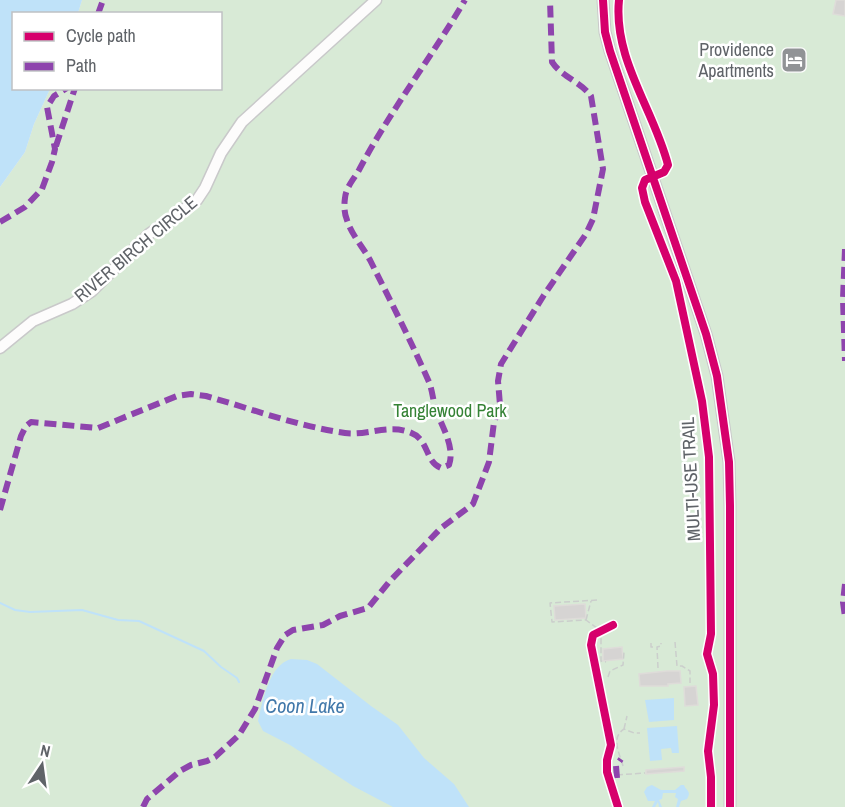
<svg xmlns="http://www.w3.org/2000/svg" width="845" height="807" viewBox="0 0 845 807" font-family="'Archivo Narrow',sans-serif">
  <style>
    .green { fill: #d8ead6 }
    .water { fill: #bfe2f9 }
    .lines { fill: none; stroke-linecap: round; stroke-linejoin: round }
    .stream { stroke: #bfe2f9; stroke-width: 2 }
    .building { fill: #d6d4d3; stroke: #dedcd9; stroke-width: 1.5 }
    .minor-casing { stroke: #c9c9ca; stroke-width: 13 }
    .path { stroke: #cbcecc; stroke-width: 1.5; stroke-dasharray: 6 3; stroke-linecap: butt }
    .minor { stroke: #fdfcfc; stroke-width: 10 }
    .quiet { stroke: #8e44ad; stroke-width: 6; stroke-dasharray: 12 6; stroke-linecap: butt }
    .cycleway-casing { stroke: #fff; stroke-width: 11 }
    .cycleway { stroke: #d6006c; stroke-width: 8 }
    .labels { text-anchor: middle; stroke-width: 5; stroke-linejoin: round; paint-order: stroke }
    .poi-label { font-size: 18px; fill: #5f6368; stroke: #fff; text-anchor: end }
    .street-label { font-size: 18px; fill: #5f6368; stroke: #fff }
    .park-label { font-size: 18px; fill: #348234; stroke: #fff }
    .water-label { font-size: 20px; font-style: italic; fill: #4178aa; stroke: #fff }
  </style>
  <rect width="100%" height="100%" fill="#efedea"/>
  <path class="green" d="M 82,0 L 845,0 L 845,807 L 0,807 L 0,187 L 25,152 L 34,124 L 50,89 L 220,88 L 220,14 L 78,13 Z"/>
  <path class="water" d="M 0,0 L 82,0 L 78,13 L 14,14 L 14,88 L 50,89 L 34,124 L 25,152 L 0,187 Z
    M 291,659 L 307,660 L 317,664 L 371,706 L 398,725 L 424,758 L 454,784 L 469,807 L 393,807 L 353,786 L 290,745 L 263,731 L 258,721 C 263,700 269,665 291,659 Z
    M 674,698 L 674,720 L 649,722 L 645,700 Z
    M 677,726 L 679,753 L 672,753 L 671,748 L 661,749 L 662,760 L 650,761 L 647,728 Z
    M 652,785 L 661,790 L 675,790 L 681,785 L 684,785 C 686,791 692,791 687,799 L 681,801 L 679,807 L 676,807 L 678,799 L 675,797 L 676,793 L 663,793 L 662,799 L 659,800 L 662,807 L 659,807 L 658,802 L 655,807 L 652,807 L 655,801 L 648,801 L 644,792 L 647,787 Z"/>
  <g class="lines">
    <path class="stream" d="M 0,603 L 15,610 L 30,612 L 82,610 L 118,620 L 139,621 L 204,651 L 221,667 L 237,678 L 239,682"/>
  </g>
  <path class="building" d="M 836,0 L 845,0 L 845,16 L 833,14 Z
    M 795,50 L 804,58 L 793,69 L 784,61 Z
    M 585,604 L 586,618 L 555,620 L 554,606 Z
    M 622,647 L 623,659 L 603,661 L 603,649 Z
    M 667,671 L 680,671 L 681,683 L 668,684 L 668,686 L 640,686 L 639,674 Z
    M 696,686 L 698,705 L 685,706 L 684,687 Z
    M 684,767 L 684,771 L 646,774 L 646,770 Z"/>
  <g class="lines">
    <g class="minor-casing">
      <path id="minor" d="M 603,0 L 605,32 L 610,51 L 706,334 L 717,376 L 729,462 L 730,506 L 730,807
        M 0,348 L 33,321 L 72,304 L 92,291 L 149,234 L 197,200 L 205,188 L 221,153 L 242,122 L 376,0"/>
    </g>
    <path class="path" d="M 597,600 L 550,603 L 552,622 L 586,620 L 601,631 L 601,661 L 606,662
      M 586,620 L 591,601
      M 675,642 L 677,666 L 682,666 L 690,671 L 690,683
      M 651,643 L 651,647 L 656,647
      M 658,668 L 657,647 L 661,646 L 661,643
      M 608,677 L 610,671 L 623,665 L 624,652
      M 624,729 L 627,716
      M 623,766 C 620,754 610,738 624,729 L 634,733 L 640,733
      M 617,775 L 645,773"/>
    <use href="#minor" class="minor"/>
    <path class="quiet" d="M 98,14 L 103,0
      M 56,146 L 75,88
      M 0,222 L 25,207 L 42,189 L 52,162 L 55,149 L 47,107 L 54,96 L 67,88
      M 845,249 L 843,299 L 845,361
      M 0,510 L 21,436 L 26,426 L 31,422 L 98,428 L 177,396 L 191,394 L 206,396 C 252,409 297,426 345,433 C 366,436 388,424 409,432 C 430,439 424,461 441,468 L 449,465 C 455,448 443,428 437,413 C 433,403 433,392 429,382 C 411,341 390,300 370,260 C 363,247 351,234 347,220 C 344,213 344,205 345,198 C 346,187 354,179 359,170 C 390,111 431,58 465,0
      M 845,584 L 843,602 L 845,617
      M 617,778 L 616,766 L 621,759
      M 143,807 L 147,799 L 180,771 L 191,765 L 207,761 L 215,757 L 239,735 L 255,709 L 277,648 L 285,635 L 293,630 L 323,625 L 340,616 L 368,608 L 389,582 L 441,528 L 473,504 L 489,462 L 494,422 L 500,405 L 498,381 L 501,364 L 544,295 L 586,234 L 593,219 L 603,169 L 591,96 C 581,82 562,77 552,62 L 550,0"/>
    <g class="cycleway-casing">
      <path id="cycleway" d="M 603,0 L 605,32 L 610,51 L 706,334 L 717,376 L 729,462 L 730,506 L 730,807
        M 619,0 C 613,59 654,110 668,165 L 664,172 L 645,180 L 642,188 L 645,202 L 676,281 L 702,401 L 709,457 L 711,634 L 707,654 L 713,674 L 714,705 L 708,751 L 711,777 L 711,807
        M 613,625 L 593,635 L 591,645 L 611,745 L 607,760 L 607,772 L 618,807"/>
    </g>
    <use href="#cycleway" class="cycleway"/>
  </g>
  <defs>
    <g id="hotel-square" transform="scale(1.35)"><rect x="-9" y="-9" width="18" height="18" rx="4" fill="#919396" stroke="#fff"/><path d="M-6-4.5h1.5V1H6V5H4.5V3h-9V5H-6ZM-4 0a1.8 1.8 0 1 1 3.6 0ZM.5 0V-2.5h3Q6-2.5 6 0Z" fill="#fff"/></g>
  </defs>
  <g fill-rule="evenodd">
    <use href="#hotel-square" x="794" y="60"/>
  </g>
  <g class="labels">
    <g class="poi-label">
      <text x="774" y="56">Providence<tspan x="774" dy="21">Apartments</tspan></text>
    </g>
    <g class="street-label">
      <text transform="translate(136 249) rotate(-40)" y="6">RIVER BIRCH CIRCLE</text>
      <text transform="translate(691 479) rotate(-93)" y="6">MULTI-USE TRAIL</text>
    </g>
    <g class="park-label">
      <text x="450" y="417">Tanglewood Park</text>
    </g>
    <g class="water-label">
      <text x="305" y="713">Coon Lake</text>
    </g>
  </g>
  <rect x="12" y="12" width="210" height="78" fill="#ffffff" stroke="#bfc1c3" stroke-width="1.5"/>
  <rect x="24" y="32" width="30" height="9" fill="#d6006c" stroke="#bfc1c3" stroke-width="1.5"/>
  <text x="66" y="42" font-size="18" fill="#5f6368">Cycle path</text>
  <rect x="24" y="62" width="30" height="9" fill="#8e44ad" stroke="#bfc1c3" stroke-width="1.5"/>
  <text x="66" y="72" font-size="18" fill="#5f6368">Path</text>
  <g transform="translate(42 765) rotate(13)" stroke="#ffffff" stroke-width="4.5" paint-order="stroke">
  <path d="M0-4.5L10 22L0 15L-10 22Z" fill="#5f6368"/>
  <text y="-9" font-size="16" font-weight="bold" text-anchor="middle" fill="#5f6368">N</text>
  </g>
</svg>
